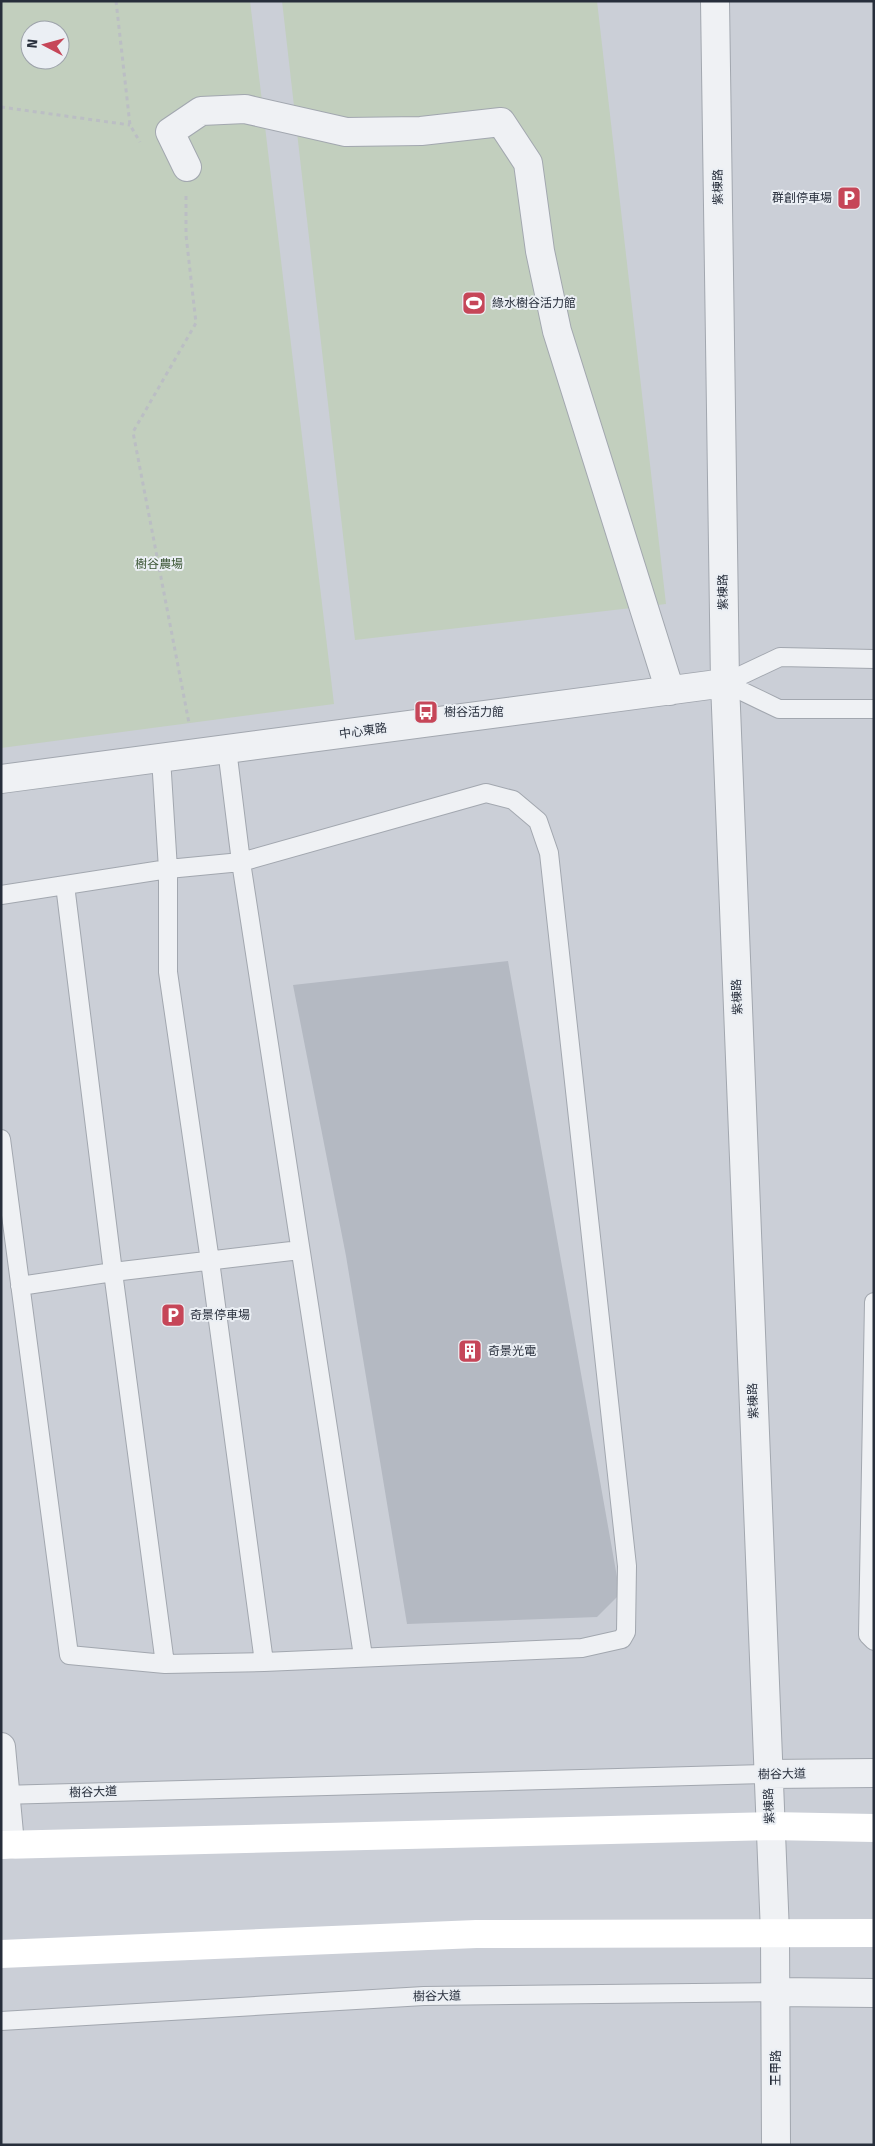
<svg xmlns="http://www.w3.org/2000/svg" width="875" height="2146" viewBox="0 0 875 2146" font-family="'Fira Sans','Noto Sans TC',sans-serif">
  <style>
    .built { fill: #cbcfd7; fill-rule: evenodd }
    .green { fill: #c2cfbe; fill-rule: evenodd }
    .building { fill: #b4b9c2 }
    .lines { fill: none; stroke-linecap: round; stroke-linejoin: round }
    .lane-casing { stroke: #a2a7af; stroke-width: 20 }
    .street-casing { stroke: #a2a7af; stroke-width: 30 }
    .path { stroke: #bbbec4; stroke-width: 3; stroke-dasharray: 4 4; stroke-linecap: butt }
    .lane { stroke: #eff1f4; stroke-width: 18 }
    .street { stroke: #eff1f4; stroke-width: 28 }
    .secondary { stroke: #fff; stroke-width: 28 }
    .labels { text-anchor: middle; stroke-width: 4; stroke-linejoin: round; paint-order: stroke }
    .street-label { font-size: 12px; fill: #272e3b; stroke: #ebeff4 }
    .poi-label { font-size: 12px; fill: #272e3b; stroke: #ebeff4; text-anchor: start }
    .park-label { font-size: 12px; fill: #3b5635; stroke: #ebeff4 }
  </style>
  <rect width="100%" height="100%" fill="#dce0e6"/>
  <path class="built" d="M 1,1 L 874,1 L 874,2145 L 1,2145 ZM 30,30 L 60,30 L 60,60 L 30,60 Z"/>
  <path class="green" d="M 1,1 L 250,1 L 334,704 L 1,748 ZM 30,30 L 60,30 L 60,60 L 30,60 Z
    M 282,1 L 597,1 L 666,604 L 355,640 Z"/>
  <path class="building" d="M 508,961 L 620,1594 L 597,1617 L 407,1624 L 346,1256 L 293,985 Z"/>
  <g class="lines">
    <g class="lane-casing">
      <path id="lane" d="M 725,683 L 780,657 L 874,659
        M 725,683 L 779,709 L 874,709
        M 227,749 L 241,862 L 363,1656
        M 161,758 L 168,869 L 168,972 L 210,1261 L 264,1662
        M 65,885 L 113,1272 L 165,1664
        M 1,895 L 168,869 L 241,862 L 486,793 L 513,800 L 538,821 L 549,853 L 627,1566 L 626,1632 L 622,1639 L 582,1648 L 264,1662 L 165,1664 L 69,1655 L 1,1139
        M 20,1286 L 113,1272 L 300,1250
        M 874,1302 L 868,1635 L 874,1641
        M 1,1795 L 768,1774
        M 1,2021 L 424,1996 L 776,1992"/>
    </g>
    <g class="street-casing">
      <path id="street" d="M 715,1 L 725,683 L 775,1933 L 776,2145
        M 187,167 L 170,132 L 201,111 L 245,109 L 346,132 L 421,131 L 501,122 L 528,163 L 540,251 L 557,331 L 670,691
        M 1,779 L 725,683
        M 1,1747 L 10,1844
        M 768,1774 L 874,1773
        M 776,1992 L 874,1993"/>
    </g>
    <path class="path" d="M 116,1 L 130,125 L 140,142
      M 1,107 L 130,125
      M 186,196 L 186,235 L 196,323 L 133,432 L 189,723"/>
    <use href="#lane" class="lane"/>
    <use href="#street" class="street"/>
    <path class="secondary" d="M 1,1845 L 770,1826 L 874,1828
      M 1,1954 L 476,1934 L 874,1933"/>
  </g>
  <defs>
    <g id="parking-square" transform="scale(1.25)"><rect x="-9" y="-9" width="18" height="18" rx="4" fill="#c64658" stroke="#ebeff4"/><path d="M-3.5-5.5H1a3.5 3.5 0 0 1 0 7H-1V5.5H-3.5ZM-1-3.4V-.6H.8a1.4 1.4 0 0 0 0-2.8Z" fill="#fff"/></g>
    <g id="stadium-square" transform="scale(1.25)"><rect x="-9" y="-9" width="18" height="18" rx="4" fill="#c64658" stroke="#ebeff4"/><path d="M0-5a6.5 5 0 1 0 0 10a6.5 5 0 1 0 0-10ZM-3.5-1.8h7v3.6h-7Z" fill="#fff"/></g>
    <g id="bus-square" transform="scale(1.25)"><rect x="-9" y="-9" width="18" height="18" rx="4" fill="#c64658" stroke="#ebeff4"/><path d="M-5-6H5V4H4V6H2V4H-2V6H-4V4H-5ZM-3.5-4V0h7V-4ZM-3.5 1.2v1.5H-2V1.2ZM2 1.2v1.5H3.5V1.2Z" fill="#fff"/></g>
    <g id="building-square" transform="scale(1.25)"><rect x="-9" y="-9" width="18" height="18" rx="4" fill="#c64658" stroke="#ebeff4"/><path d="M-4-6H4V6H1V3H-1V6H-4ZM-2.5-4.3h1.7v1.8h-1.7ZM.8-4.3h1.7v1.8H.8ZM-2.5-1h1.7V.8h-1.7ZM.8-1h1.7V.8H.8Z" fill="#fff"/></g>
  </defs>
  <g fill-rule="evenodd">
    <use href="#parking-square" x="849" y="198"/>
    <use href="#stadium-square" x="474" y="303"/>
    <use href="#bus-square" x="426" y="712"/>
    <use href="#parking-square" x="173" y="1315"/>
    <use href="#building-square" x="470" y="1351"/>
  </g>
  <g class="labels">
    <g class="street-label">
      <text transform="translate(718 187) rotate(-91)" y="4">紫棟路</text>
      <text transform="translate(723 592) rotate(-91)" y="4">紫棟路</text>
      <text transform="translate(363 731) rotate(-8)" y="4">中心東路</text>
      <text transform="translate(737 997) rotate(-92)" y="4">紫棟路</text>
      <text transform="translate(753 1401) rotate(-92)" y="4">紫棟路</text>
      <text transform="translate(782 1774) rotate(-1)" y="4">樹谷大道</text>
      <text transform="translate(93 1792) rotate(-2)" y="4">樹谷大道</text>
      <text transform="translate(769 1806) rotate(-92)" y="4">紫棟路</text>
      <text transform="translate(437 1996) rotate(-1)" y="4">樹谷大道</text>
      <text transform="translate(776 2068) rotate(-90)" y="4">王甲路</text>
    </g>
    <g class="poi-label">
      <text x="832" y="202" text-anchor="end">群創停車場</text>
      <text x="492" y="307">綠水樹谷活力館</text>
      <text x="444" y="716">樹谷活力館</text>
      <text x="190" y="1319">奇景停車場</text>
      <text x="488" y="1355">奇景光電</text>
    </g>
    <g class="park-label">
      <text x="159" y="568">樹谷農場</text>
    </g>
  </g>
  <rect width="875" height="2146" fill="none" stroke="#272e3b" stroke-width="5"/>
  <g transform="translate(45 45) rotate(276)"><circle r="24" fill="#ebeff4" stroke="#9da2aa"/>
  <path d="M0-4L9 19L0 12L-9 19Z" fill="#c64658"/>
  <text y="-8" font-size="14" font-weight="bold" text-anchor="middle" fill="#272e3b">N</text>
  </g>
</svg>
